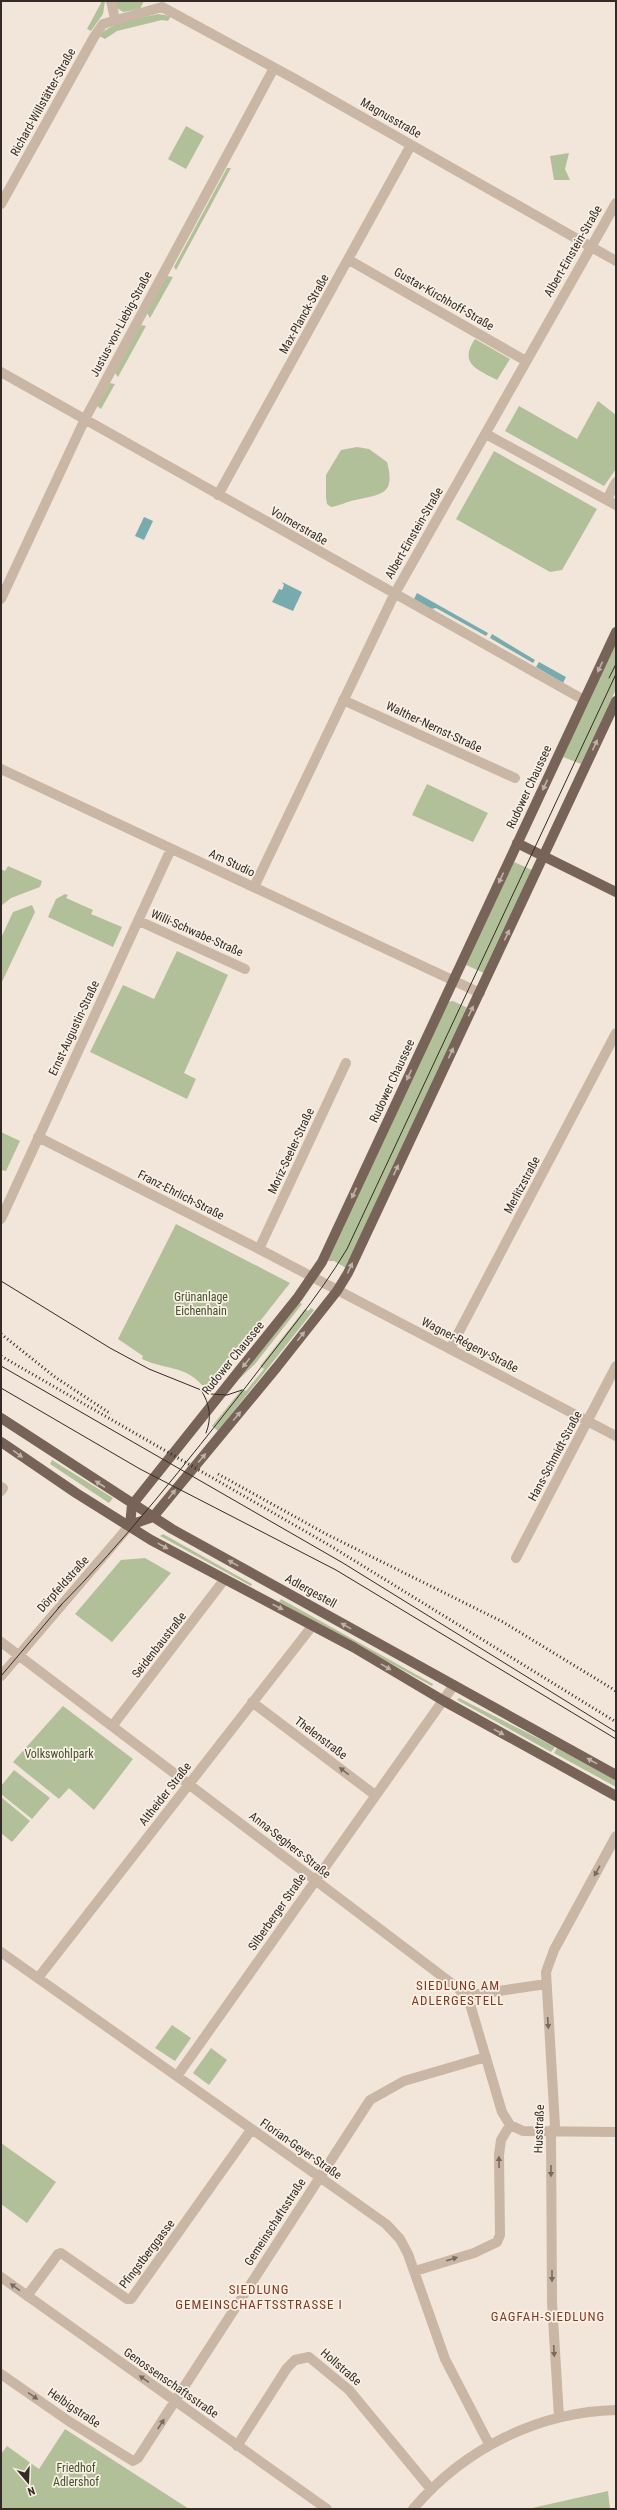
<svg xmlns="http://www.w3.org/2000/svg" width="617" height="2510" viewBox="0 0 617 2510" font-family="'Roboto Condensed',sans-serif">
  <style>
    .green { fill: #b2c099 }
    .water { fill: #78abae }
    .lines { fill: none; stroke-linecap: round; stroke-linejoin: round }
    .minor { stroke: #c9b6a5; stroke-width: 10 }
    .major { stroke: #776357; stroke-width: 10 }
    .tram { stroke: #352b26; stroke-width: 1 }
    .rail { stroke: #352b26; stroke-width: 3; stroke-dasharray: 1 3; stroke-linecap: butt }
    .oneway { fill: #beb1a5 }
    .oneway2 { fill: #786a5f }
    .labels { text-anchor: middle; stroke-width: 3.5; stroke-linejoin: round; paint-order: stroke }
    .street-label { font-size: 12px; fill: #352b26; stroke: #f9f0e5 }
    .park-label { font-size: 12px; fill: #43532a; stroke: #f9f0e5 }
    .neighbourhood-label { font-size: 13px; letter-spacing: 1px; fill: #833a20; stroke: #f9f0e5 }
  </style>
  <rect width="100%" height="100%" fill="#f1e6d9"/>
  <path class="green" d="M 102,1 L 105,1 L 103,14 L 91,31 L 87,29 Z
    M 115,1 L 144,1 L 140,9 L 123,12 L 117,8 Z
    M 158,14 L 171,16 L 168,21 L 162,20 L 117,31 L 105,39 L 99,36 C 113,21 137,19 158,14 Z
    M 186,126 L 204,136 L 186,169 L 168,159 Z
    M 569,153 L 565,169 L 570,180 L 554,180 L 550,156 Z
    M 227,168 L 231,168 L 176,270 L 174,267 Z
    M 167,276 L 173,277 L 150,318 L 147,313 Z
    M 141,325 L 146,326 L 118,377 L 115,373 Z
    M 475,339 L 510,359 L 497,380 C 478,370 458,364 475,339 Z
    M 110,383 L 115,384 L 101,409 L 97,406 Z
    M 598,401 L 616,415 L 616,469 L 604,486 L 505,431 L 519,406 L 577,439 Z
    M 357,447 L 369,449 L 387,462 C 396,495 381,494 355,500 C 346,502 339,506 331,507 L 327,504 L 326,498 L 326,475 L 341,450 Z
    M 494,451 L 597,509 L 562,570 L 550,572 L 456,519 Z
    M 616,642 L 616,689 L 581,764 L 563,757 Z
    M 427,784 L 488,813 L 473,842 L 412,815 Z
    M 514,862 L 532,870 L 484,973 L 466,965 Z
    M 8,866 L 42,881 L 40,887 L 11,898 L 1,906 L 1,869 L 5,871 Z
    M 65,894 L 68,895 L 66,898 L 93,910 L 91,914 L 122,927 L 113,947 L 48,917 L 56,899 Z
    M 32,905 L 35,912 L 1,984 L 1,938 L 13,912 Z
    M 177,951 L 228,975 L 184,1073 L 196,1079 L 187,1099 L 90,1052 L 123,985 L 154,999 Z
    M 453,1001 L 468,1008 L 346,1268 L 334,1261 L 328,1261 L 448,1002 Z
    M 1,1132 L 20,1141 L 6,1171 L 1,1170 Z
    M 176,1224 L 290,1283 L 206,1390 C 187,1364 167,1371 142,1359 L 143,1356 L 118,1339 Z
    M 299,1302 L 302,1304 L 255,1364 L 239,1379 Z
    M 311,1308 L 314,1310 L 218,1431 L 212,1426 L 242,1389 L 246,1391 L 264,1369 L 260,1366 L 305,1309 L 308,1311 Z
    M 52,1460 L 113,1498 L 109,1503 L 50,1464 Z
    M 163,1534 L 252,1584 L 251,1586 L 160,1536 Z
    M 145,1558 L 171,1573 L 112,1642 L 75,1614 L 121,1560 Z
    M 281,1599 L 433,1684 L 432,1686 L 279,1602 Z
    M 459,1698 L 555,1747 L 551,1752 L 457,1700 Z
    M 63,1706 L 133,1759 L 94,1810 L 69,1788 L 59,1799 L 13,1762 Z
    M 557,1748 L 616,1780 L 616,1787 L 554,1753 Z
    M 14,1770 L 50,1798 L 32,1819 L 1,1794 L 1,1786 Z
    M 1,1797 L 30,1821 L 12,1842 L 1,1833 Z
    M 172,2025 L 191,2038 L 175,2061 L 155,2048 Z
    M 211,2048 L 227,2060 L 209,2085 L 193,2073 Z
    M 1,2143 L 56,2182 L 27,2223 L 1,2204 Z
    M 65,2429 L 189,2509 L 1,2509 L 1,2454 L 7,2446 L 39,2469 Z
    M 608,2491 L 610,2509 L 530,2509 L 532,2508 Z"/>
  <path class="water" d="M 144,517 L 153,521 L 144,540 L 135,536 Z
    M 282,582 L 302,592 L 293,611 L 272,602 L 279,589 L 282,590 L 284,585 Z
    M 417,593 L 488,633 L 486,636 L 436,608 L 431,609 L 414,599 Z
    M 492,634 L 535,660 L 533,663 L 490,638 Z
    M 539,662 L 566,677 L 563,683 L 536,667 Z"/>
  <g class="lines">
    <path class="minor" d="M 111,1 L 115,19
      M 1,204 L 94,37 L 103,24 L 162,7 L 295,79 L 616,261
      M 349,260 L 526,361
      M 1,372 L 584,700
      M 486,434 L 616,505
      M 218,495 L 411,145
      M 607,499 L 616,482
      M 1,599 L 85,419 L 274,68
      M 343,700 L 515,778
      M 1,769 L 480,993
      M 254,887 L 394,595 L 616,203
      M 139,921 L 245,969
      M 38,1137 L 259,1249 L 616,1436
      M 1,1219 L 171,849
      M 259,1249 L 346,1063
      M 450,1349 L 616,1033
      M 1,1487 L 3,1488 L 1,1491
      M 516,1558 L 616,1366
      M 1,1642 L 459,1989 L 470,2004 L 502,2112 L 510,2125 L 523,2131 L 616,2132
      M 1,1676 L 130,1525
      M 252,1702 L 375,1795
      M 113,1725 L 224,1580
      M 1,1952 L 386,2224 L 400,2239 L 408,2254 L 445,2359 L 489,2444
      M 38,1978 L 313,1625
      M 465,1996 L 546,1984
      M 177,2076 L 454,1685
      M 415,2271 L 474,2253 L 497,2242 L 500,2235 L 499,2155 L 501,2140 L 510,2125
      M 1,2277 L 327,2509
      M 27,2296 L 58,2254 L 61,2253 L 127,2299 L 131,2299 L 251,2130
      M 1,2374 L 70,2422 L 133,2461 L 138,2458 L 370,2100 L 404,2081 L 486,2057
      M 559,2417 L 552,2302 L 551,2132 L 555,2126 L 546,1972 L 554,1950 L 616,1836
      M 237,2446 L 287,2368 L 295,2360 L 309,2357 L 349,2390 L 430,2488
      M 413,2509 C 464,2449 537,2412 616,2410"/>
    <path class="major" d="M 517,843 L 616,892
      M 1,1418 L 172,1529 L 616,1775
      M 1,1442 L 76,1493 L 151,1540 L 353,1647 L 444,1701 L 616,1796
      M 132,1505 L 298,1297 L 322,1262 L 616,632
      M 130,1525 L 153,1517 L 277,1367 L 337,1291 L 348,1273 L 616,701
      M 130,1525 L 132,1505"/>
    <path class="tram" d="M 609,678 L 616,664
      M 1,1281 L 110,1348 L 149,1369 L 211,1394 L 227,1395 L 242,1390
      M 1,1366 L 343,1563 L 616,1732
      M 1,1388 L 140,1469 L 336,1570 L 616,1739
      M 201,1390 C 210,1404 212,1418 206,1433
      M 58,1608 C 126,1540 186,1463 245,1388 C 280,1342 317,1299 347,1249 L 616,674
      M 1,1676 L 62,1604"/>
    <path class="rail" d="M 1,1334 L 55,1377 L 111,1414
      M 1,1356 L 329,1545 L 616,1722
      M 218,1474 L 326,1534 L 503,1622 L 616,1691"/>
  </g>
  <defs><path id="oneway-solid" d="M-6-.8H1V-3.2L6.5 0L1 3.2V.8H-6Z"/></defs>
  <g class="oneway">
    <use href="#oneway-solid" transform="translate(600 667) rotate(115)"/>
    <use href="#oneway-solid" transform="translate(595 745) rotate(-65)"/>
    <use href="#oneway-solid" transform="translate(545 785) rotate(115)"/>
    <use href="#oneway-solid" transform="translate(501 878) rotate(115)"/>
    <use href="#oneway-solid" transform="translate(507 935) rotate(-65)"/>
    <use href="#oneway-solid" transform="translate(471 1011) rotate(-64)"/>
    <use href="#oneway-solid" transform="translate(451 1053) rotate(-65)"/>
    <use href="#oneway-solid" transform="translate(409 1075) rotate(115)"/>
    <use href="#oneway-solid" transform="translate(396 1170) rotate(-65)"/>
    <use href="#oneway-solid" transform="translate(354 1193) rotate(115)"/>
    <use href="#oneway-solid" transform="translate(350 1268) rotate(-65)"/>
    <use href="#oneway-solid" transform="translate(301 1336) rotate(-52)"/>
    <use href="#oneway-solid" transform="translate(246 1363) rotate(129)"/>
    <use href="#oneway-solid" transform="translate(237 1416) rotate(-50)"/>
    <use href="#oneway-solid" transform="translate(18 1454) rotate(36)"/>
    <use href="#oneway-solid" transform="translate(202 1458) rotate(-50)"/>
    <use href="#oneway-solid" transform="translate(100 1484) rotate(-147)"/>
    <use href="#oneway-solid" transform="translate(172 1494) rotate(-51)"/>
    <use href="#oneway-solid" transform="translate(163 1546) rotate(29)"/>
    <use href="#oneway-solid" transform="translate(233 1563) rotate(-151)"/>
    <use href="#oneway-solid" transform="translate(278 1607) rotate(27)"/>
    <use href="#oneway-solid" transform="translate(346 1626) rotate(-151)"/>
    <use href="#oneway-solid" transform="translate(386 1667) rotate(31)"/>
    <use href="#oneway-solid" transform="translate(499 1732) rotate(29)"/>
    <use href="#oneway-solid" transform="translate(592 1761) rotate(-151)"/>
  </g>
  <g class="oneway2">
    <use href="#oneway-solid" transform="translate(344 1771) rotate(-143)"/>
    <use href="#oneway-solid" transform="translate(597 1871) rotate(119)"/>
    <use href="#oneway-solid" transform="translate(548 2023) rotate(86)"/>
    <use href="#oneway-solid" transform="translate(499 2162) rotate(-91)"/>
    <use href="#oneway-solid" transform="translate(551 2171) rotate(90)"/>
    <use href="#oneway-solid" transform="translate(452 2259) rotate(-17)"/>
    <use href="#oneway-solid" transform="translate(552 2276) rotate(90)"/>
    <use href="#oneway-solid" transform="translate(15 2287) rotate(-144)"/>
    <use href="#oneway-solid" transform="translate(554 2351) rotate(87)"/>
    <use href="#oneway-solid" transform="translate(144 2379) rotate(-145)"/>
    <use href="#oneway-solid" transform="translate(33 2396) rotate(35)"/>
    <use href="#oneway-solid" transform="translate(161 2424) rotate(-57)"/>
  </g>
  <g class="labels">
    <g class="street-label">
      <text transform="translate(43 102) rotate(-61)" y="4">Richard-Willstätter-Straße</text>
      <text transform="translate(391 118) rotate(30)" y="4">Magnusstraße</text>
      <text transform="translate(573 251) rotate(-60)" y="4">Albert-Einstein-Straße</text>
      <text transform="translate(444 299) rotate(30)" y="4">Gustav-Kirchhoff-Straße</text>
      <text transform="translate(304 314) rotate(-61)" y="4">Max-Planck-Straße</text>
      <text transform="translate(121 324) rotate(-62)" y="4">Justus-von-Liebig-Straße</text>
      <text transform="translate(299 526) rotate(30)" y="4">Volmerstraße</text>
      <text transform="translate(414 533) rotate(-60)" y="4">Albert-Einstein-Straße</text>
      <text transform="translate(434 727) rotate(25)" y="4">Walther-Nernst-Straße</text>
      <text transform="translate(529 787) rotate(-65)" y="4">Rudower Chaussee</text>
      <text transform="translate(232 863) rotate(25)" y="4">Am Studio</text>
      <text transform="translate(197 933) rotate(24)" y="4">Willi-Schwabe-Straße</text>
      <text transform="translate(74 1028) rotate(-65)" y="4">Ernst-Augustin-Straße</text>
      <text transform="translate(392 1081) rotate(-65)" y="4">Rudower Chaussee</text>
      <text transform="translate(291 1151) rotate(-65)" y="4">Moriz-Seeler-Straße</text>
      <text transform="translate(522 1185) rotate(-62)" y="4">Merlitzstraße</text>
      <text transform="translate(181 1195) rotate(27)" y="4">Franz-Ehrlich-Straße</text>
      <text transform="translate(470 1345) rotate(27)" y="4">Wagner-Régeny-Straße</text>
      <text transform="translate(233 1358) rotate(-51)" y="4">Rudower Chaussee</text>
      <text transform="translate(555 1456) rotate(-62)" y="4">Hans-Schmidt-Straße</text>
      <text transform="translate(63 1584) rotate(-48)" y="4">Dörpfeldstraße</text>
      <text transform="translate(311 1591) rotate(29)" y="4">Adlergestell</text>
      <text transform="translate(159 1645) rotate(-52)" y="4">Seidenbaustraße</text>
      <text transform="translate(321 1738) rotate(37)" y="4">Thelenstraße</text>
      <text transform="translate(165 1794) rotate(-52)" y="4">Altheider Straße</text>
      <text transform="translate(290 1845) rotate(38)" y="4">Anna-Seghers-Straße</text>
      <text transform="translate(277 1912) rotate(-55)" y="4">Silberberger Straße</text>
      <text transform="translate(539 2129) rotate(-88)" y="4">Husstraße</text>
      <text transform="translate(301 2149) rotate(35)" y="4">Florian-Geyer-Straße</text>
      <text transform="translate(275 2222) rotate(-57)" y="4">Gemeinschaftsstraße</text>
      <text transform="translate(147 2254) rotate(-53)" y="4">Pfingstberggasse</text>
      <text transform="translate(341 2367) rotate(41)" y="4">Hollstraße</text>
      <text transform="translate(171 2383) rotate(35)" y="4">Genossenschaftsstraße</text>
      <text transform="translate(74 2408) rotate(34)" y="4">Helbigstraße</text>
    </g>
    <g class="park-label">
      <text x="201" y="1301">Grünanlage<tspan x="201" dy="14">Eichenhain</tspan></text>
      <text x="59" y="1758">Volkswohlpark</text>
      <text x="76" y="2472">Friedhof<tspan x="76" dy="14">Adlershof</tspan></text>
    </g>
    <g class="neighbourhood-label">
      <text x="458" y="1990">SIEDLUNG AM<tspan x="458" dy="15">ADLERGESTELL</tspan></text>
      <text x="259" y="2294">SIEDLUNG<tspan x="259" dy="15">GEMEINSCHAFTSSTRASSE I</tspan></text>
      <text x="548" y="2321">GAGFAH-SIEDLUNG</text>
    </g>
  </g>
  <rect width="617" height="2510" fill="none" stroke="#352b26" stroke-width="4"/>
  <g transform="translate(28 2482) rotate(161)" stroke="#f9f0e5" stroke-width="3" paint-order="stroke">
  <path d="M0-3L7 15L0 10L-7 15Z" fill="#352b26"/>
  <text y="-6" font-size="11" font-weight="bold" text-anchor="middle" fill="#352b26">N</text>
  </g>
</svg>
